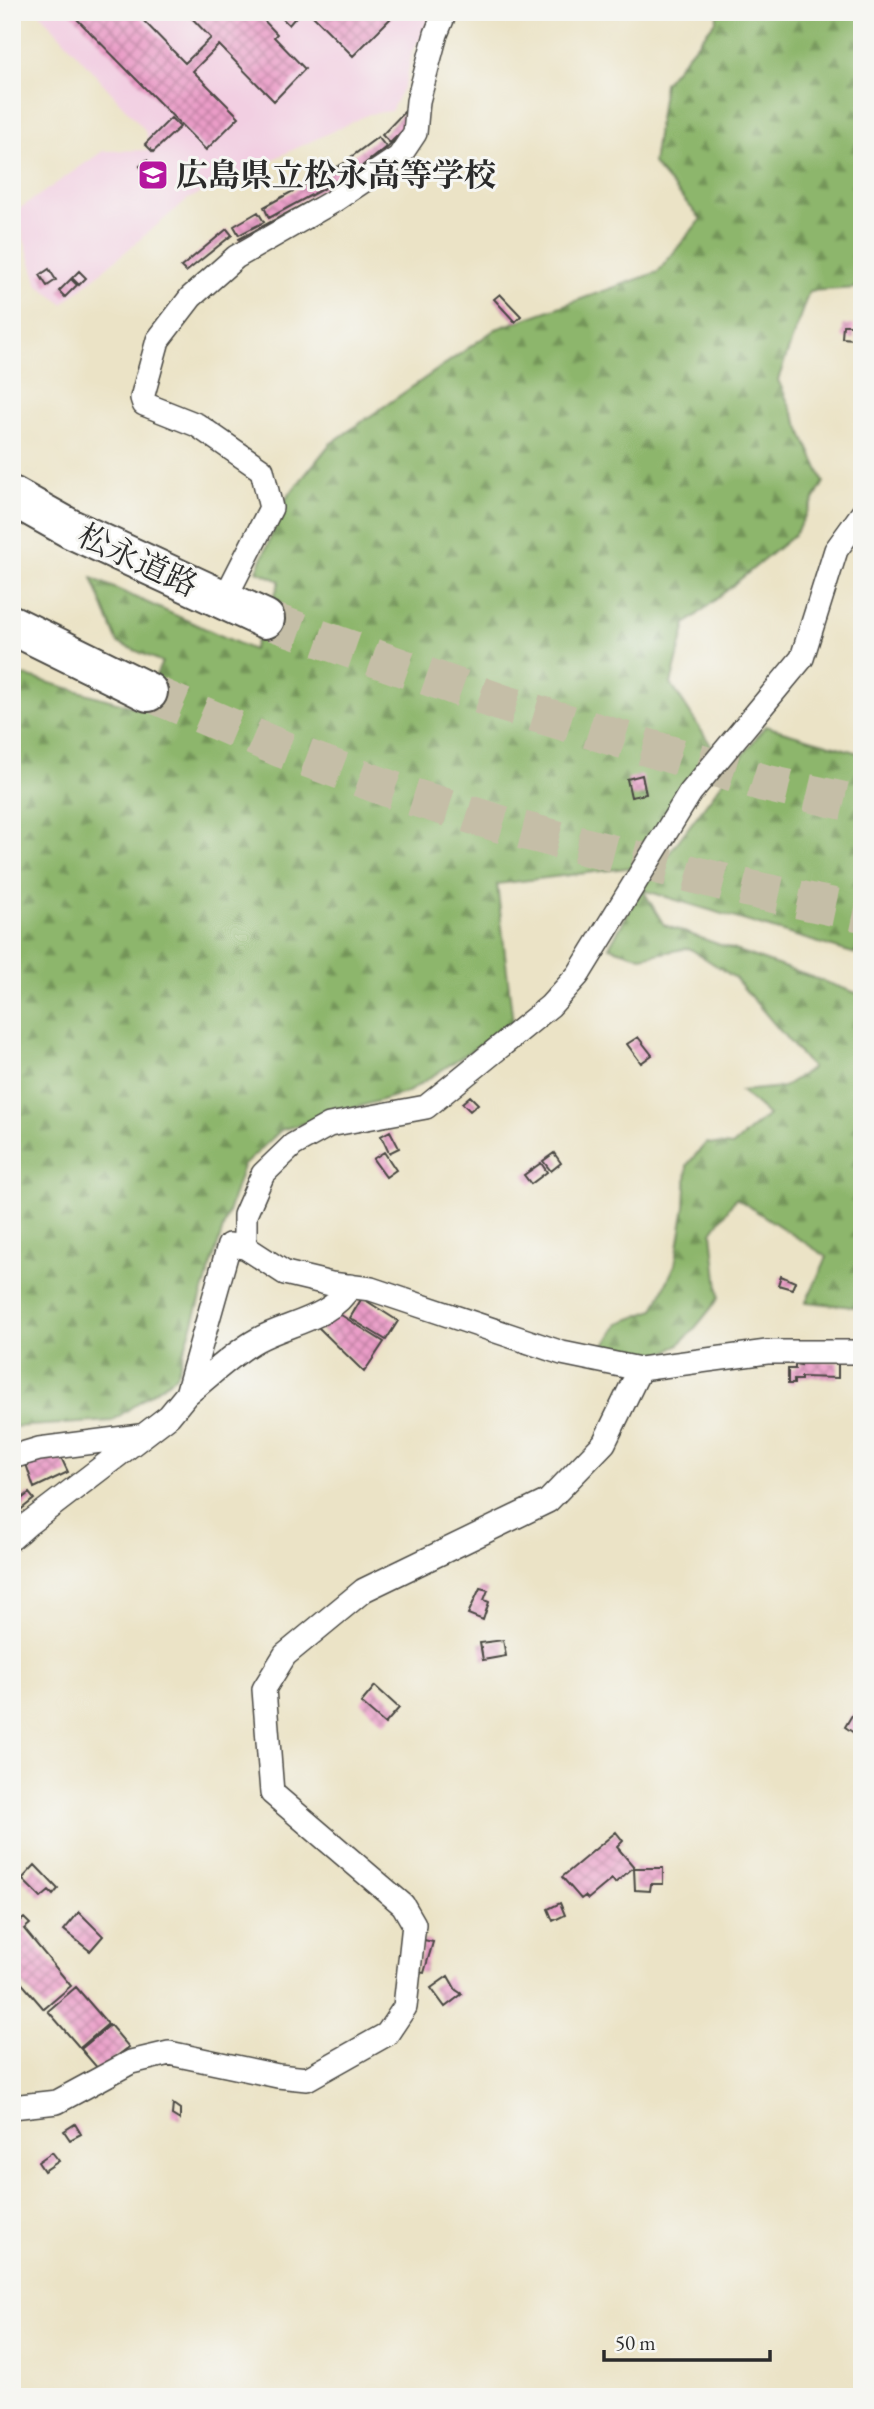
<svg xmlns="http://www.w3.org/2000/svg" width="874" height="2409" viewBox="0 0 874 2409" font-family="'EB Garamond','Noto Serif JP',serif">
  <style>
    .built { fill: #f2cfe2 }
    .forest { fill: url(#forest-firs); stroke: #5c704c; stroke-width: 2 }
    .building { fill: url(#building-cross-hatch) }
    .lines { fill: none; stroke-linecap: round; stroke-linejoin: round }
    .trunk-tunnel { stroke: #c5bea7; stroke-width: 38; stroke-dasharray: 38 19; stroke-linecap: butt }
    .minor-casing { stroke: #484742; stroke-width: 26 }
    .trunk-casing { stroke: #484742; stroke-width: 42 }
    .minor { stroke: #fff; stroke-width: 23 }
    .trunk { stroke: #fff; stroke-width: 38 }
    .labels { text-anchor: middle; stroke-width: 6; stroke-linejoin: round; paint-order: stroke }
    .poi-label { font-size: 32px; font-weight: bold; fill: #2b2b2b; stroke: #f6f6f2; text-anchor: start }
    .street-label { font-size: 32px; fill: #2b2b2b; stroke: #f6f6f2 }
  </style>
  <defs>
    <pattern id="forest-firs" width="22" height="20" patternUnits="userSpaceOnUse" patternTransform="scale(1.75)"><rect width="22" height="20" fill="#8db66c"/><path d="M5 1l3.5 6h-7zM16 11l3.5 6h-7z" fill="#739459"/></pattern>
    <pattern id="building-cross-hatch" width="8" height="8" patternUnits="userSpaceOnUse" patternTransform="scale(1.75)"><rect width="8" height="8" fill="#ea9cc7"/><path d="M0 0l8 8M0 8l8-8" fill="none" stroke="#be7fa2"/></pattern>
  </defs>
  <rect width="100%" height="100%" fill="#f6f6f2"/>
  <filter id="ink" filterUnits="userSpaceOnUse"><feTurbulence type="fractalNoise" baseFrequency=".0143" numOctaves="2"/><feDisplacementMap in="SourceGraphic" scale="14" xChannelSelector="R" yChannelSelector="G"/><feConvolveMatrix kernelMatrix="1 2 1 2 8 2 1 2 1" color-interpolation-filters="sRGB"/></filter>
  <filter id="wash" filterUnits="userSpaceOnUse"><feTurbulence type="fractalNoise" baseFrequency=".00686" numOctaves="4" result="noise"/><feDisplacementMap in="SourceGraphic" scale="28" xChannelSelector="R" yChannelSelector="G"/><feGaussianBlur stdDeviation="1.57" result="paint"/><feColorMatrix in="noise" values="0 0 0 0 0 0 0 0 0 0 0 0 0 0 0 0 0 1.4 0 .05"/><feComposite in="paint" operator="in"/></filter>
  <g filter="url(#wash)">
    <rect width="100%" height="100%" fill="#ebe3c6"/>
    <path class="built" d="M 39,12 L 432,12 L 421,38 L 412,50 L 406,82 L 391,111 L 369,114 L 188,199 L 63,304 L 38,285 L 23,236 L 19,209 L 103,151 L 152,150 L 144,129 Z"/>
    <path class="forest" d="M 718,12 L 862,12 L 862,281 L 857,288 L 809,291 L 778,380 L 824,482 L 795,534 L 686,624 L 671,684 L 712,747 L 634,867 L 497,884 L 513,1023 L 408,1092 L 281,1130 L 243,1166 L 176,1376 L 112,1421 L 12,1427 L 12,672 L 141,709 L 162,662 L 118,643 L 92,578 L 253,650 L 280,581 L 257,571 L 287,497 L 330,444 L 496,329 L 658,272 L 701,219 L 653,164 L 664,83 L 716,21 Z
      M 765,726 L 862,754 L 862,956 L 643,890 L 664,925 L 862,995 L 862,1308 L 806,1302 L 827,1257 L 736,1198 L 712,1232 L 719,1298 C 696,1326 679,1357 640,1359 C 628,1360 613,1353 602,1350 L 619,1323 L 654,1310 L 675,1265 L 685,1207 L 687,1165 L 706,1143 L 732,1146 L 768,1115 L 741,1091 L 783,1087 L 812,1068 L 735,978 L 689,948 L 641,957 L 609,947 L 642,889 Z"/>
    <g id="blocks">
      <path class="building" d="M 70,12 L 135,12 L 185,63 L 211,38 L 186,12 L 256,12 L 277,34 L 274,37 L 305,69 L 274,101 L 219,45 L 193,71 L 239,117 L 206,150 Z
        M 276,12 L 300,12 L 289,25 Z
        M 309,12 L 397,12 L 353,56 Z
        M 405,111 L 411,116 L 409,124 L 390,143 L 382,135 Z
        M 171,118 L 180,127 L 153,152 L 145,144 Z
        M 400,136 L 404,141 L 332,195 L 327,191 L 355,171 L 347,160 L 378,137 L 386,147 L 362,166 L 386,149 Z
        M 147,160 L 156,172 L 149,177 L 140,166 Z
        M 344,163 L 350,174 L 269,218 L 264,207 Z
        M 315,198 L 318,204 L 242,245 L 239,239 Z
        M 258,212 L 264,222 L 239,235 L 234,226 Z
        M 227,229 L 232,235 L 186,272 L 181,267 Z
        M 49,269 L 56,280 L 47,286 L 40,275 Z
        M 79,271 L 86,278 L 79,285 L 72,278 Z
        M 71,279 L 77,285 L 65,297 L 59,291 Z
        M 500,294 L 521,316 L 515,322 L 494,299 Z
        M 843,325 L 854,325 L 854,339 L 842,338 Z
        M 642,775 L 646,794 L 631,797 L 627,779 Z
        M 638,1037 L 652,1055 L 641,1063 L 627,1044 Z
        M 470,1096 L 478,1104 L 470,1111 L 462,1103 Z
        M 390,1131 L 399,1148 L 389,1153 L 381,1136 Z
        M 384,1152 L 396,1170 L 386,1177 L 373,1159 Z
        M 554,1153 L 561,1163 L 551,1171 L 543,1161 Z
        M 541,1163 L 547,1172 L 531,1184 L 524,1175 Z
        M 781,1276 L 795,1282 L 792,1289 L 778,1285 Z
        M 362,1298 L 398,1321 L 386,1340 L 350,1318 Z
        M 333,1310 L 384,1342 L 364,1372 L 316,1325 Z
        M 801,1360 L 838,1362 L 838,1378 L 801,1377 L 801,1380 L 794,1380 L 794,1384 L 788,1384 L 788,1369 L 795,1369 L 795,1364 L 801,1365 Z
        M 58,1451 L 68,1472 L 34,1488 L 25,1461 Z
        M 29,1493 L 34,1499 L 19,1511 L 14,1505 Z
        M 480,1588 L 488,1590 L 484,1600 L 489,1602 L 483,1620 L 468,1614 Z
        M 503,1640 L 506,1656 L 483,1660 L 480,1643 Z
        M 375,1686 L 399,1708 L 385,1724 L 361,1703 Z
        M 855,1710 L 862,1714 L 862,1728 L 857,1735 L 845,1727 Z
        M 616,1832 L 623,1841 L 617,1847 L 634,1867 L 615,1883 L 612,1879 L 588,1899 L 585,1896 L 581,1899 L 562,1877 Z
        M 35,1865 L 58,1889 L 53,1895 L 49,1891 L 41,1898 L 22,1879 Z
        M 634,1868 L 663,1868 L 663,1884 L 651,1884 L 650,1891 L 635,1890 Z
        M 560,1903 L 565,1915 L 553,1921 L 548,1909 Z
        M 79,1912 L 103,1936 L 90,1951 L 64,1930 Z
        M 12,1916 L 18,1923 L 24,1918 L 30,1924 L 24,1929 L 71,1986 L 44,2009 L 12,1972 Z
        M 424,1940 L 433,1942 L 424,1973 L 417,1972 Z
        M 448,1976 L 456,1990 L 462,1994 L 445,2007 L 431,1988 Z
        M 76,1987 L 108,2024 L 80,2048 L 48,2011 Z
        M 110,2025 L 129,2047 L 99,2070 L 81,2049 Z
        M 173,2104 L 180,2109 L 180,2120 L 172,2115 Z
        M 75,2124 L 81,2134 L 70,2140 L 64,2131 Z
        M 52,2152 L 59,2161 L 44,2171 L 38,2162 Z"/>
    </g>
  </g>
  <g filter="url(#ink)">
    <use href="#blocks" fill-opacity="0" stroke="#484742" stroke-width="2"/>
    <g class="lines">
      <path class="trunk-tunnel" d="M 265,619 L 502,703 L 764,783 L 862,805
        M 148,692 L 282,749 L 406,795 L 517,829 L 750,889 L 862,913"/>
      <g class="minor-casing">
        <path id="minor" d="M 862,514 L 836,550 L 802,658 L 690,793 L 578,975 L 550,1006 L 426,1107 L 329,1125 L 293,1145 L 263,1174 L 245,1215 L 245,1247 L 285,1273 L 331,1284 L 371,1289 L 562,1353 L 640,1369 L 767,1352 L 862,1352
          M 224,600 L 271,508 L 262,470 L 197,425 L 144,404 L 142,398 L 158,340 L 191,297 L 236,257 L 332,202 L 399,157 L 415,133 L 418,101 L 436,34 L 445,12
          M 187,1394 C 209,1377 233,1353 257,1340 C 287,1323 332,1319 350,1286
          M 12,1457 L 39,1449 L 140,1436
          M 12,1538 L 28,1524 L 169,1416 L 187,1394 L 229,1245 L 245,1247
          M 12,2107 L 57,2102 L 131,2062 L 169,2053 L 278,2076 L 307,2079 L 387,2034 L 405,2007 L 414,1924 L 403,1905 L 272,1793 L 264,1689 L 285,1655 L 364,1590 L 548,1501 L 604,1443 L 640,1369"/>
      </g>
      <g class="trunk-casing">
        <path id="trunk" d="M 12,496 L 71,529 L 265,619
          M 12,625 L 148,692"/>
      </g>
      <use href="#minor" class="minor"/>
      <use href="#trunk" class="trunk"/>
    </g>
  </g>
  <defs>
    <g id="school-square" transform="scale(1.575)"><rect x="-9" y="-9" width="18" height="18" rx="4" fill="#b5179e" stroke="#f6f6f2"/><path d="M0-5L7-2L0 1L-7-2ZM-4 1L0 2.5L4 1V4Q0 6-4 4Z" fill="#fff"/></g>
  </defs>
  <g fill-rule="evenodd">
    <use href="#school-square" x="153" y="175"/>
  </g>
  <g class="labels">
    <g class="poi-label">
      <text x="176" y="186">広島県立松永高等学校</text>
    </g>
    <g class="street-label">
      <text transform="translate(138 560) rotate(25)" y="11">松永道路</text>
    </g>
  </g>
  <rect width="874" height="2409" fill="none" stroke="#f6f6f2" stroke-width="42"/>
  <path d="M604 2350v10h166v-10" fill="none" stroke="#2b2b2b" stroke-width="3.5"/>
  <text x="615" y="2350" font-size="21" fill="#2b2b2b" stroke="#f6f6f2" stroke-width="5" paint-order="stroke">50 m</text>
</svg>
